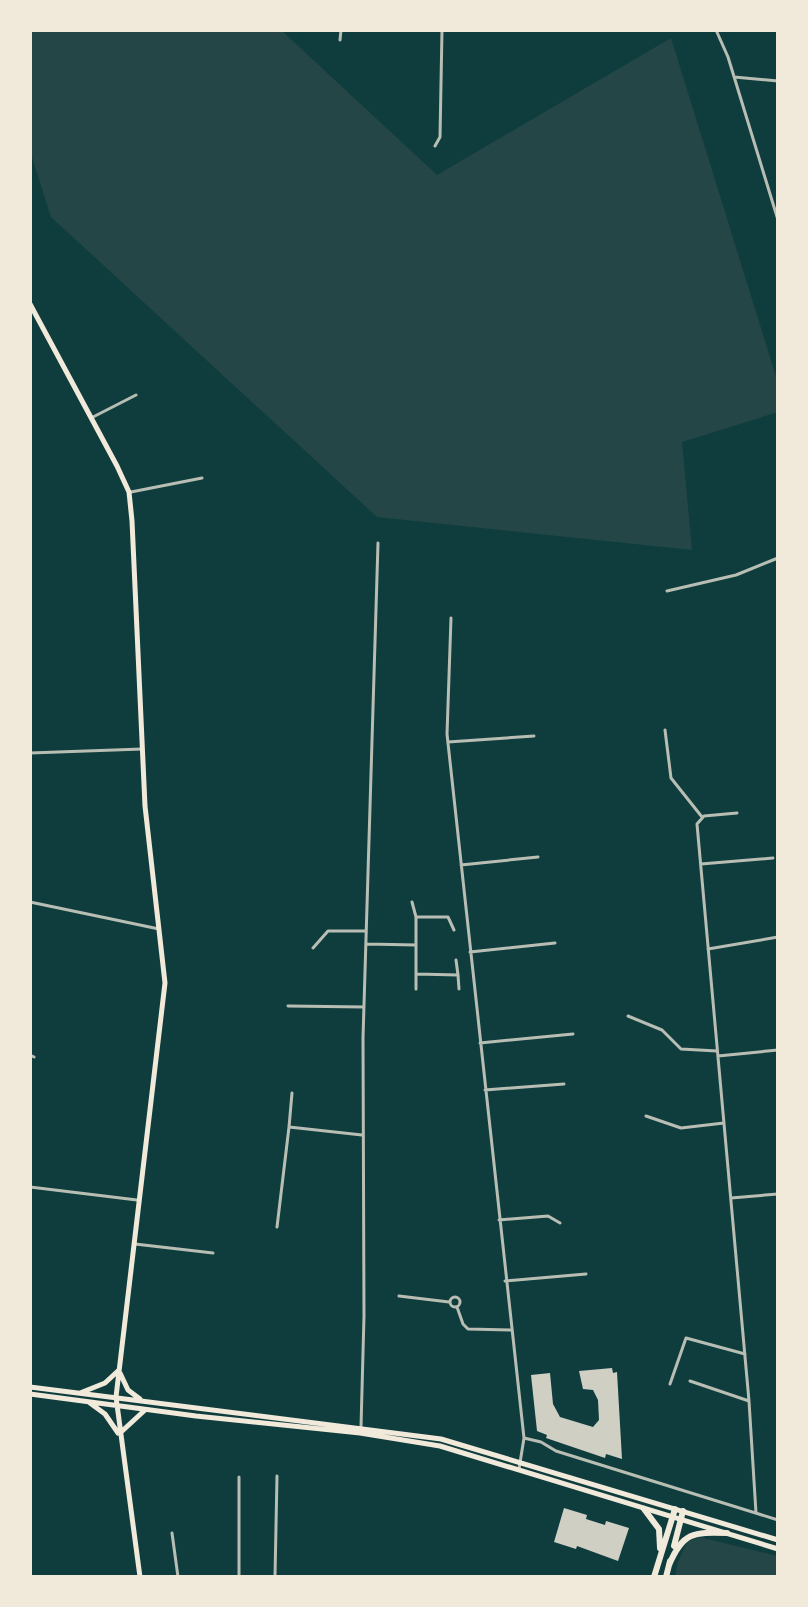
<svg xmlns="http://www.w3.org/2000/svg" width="808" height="1607" viewBox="0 0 808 1607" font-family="'Source Serif 4',serif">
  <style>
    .green { fill: #244646 }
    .building { fill: #cfcfc3 }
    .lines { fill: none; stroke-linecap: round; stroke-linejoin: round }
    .minor { stroke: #b8beb3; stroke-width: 3 }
    .secondary { stroke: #f1e9da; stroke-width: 5 }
    .motorway { stroke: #f1e9da; stroke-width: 6 }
  </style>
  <rect width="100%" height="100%" fill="#0f3d3e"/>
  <path class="green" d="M 30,30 L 281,30 L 437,175 L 671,38 L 778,383 L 778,412 L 682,442 L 692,550 L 377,517 L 51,217 L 30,151 Z
    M 699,1537 L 778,1556 L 778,1577 L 675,1577 L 678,1562 L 687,1542 Z"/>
  <path class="building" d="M 612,1368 L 613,1373 L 617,1372 L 622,1459 L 606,1454 L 605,1458 L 546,1438 L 547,1435 L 537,1431 L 531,1375 L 550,1373 L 553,1404 L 560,1417 L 593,1427 L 599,1420 L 598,1400 L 593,1390 L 583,1389 L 579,1371 Z
    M 564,1508 L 587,1515 L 586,1519 L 605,1525 L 606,1521 L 629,1528 L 618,1561 L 577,1546 L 576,1549 L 554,1542 Z"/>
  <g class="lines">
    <path class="minor" d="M 716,30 L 728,57 L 778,220
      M 340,40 L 341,30
      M 734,77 L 778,81
      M 435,146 L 440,137 L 442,30
      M 93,417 L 136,395
      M 131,492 L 202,478
      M 667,591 L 736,575 L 778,558
      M 451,618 L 447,734 L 524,1438 L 519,1469
      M 665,730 L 671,778 L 702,817
      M 448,742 L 534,736
      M 30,753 L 142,749
      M 737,813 L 704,816 L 697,824 L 749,1401 L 756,1513
      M 701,864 L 773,858
      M 461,865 L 538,857
      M 30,902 L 159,929
      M 416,917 L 448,917 L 454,930
      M 366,944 L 416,945 L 416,917 L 412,902
      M 313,948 L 328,931 L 366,931
      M 708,949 L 778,937
      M 470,952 L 555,943
      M 416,974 L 458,975 L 456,960
      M 458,975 L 459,989
      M 416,989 L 416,945
      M 288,1006 L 364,1007
      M 628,1016 L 662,1030 L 681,1049 L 717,1051
      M 480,1043 L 573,1034
      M 30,1055 L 34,1057
      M 718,1056 L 778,1050
      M 485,1090 L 564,1084
      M 646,1116 L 681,1128 L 724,1123
      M 289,1127 L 292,1093
      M 30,1187 L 137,1200
      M 731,1198 L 778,1194
      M 499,1220 L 548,1216 L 560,1223
      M 277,1227 L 289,1127 L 362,1135
      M 135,1244 L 213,1253
      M 505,1281 L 586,1274
      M 399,1296 L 449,1302
      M450 1302a5 5 0 1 1 10 0a5 5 0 1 1-10 0Z
      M 457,1307 L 463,1324 L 468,1329 L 511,1330
      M 690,1381 L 749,1401
      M 670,1384 L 686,1338 L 745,1354
      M 361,1427 L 364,1316 L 363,1038 L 378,543
      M 524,1438 L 541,1442 L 556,1451 L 778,1520
      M 172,1533 L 178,1577
      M 239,1577 L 239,1477
      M 275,1577 L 277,1476"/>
    <path class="secondary" d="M 30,304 L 117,466 L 129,492 L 132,521 L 145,806 L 165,983 L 116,1397 L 140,1577
      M 120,1373 L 128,1390 L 140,1399
      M 30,1387 L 441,1439 L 778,1540
      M 80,1393 L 105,1383 L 119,1370
      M 30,1394 L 196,1416 L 360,1433 L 440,1446 L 778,1549
      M 90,1403 L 105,1414 L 118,1433
      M 120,1433 L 145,1410"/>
    <path class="motorway" d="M 644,1509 L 659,1529 L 660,1548
      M 674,1546 L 683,1511
      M 669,1565 C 683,1532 693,1532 727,1533
      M 654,1577 L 675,1509
      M 666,1577 L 670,1561"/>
  </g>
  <rect width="808" height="1607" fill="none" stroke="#f1e9da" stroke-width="64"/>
</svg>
